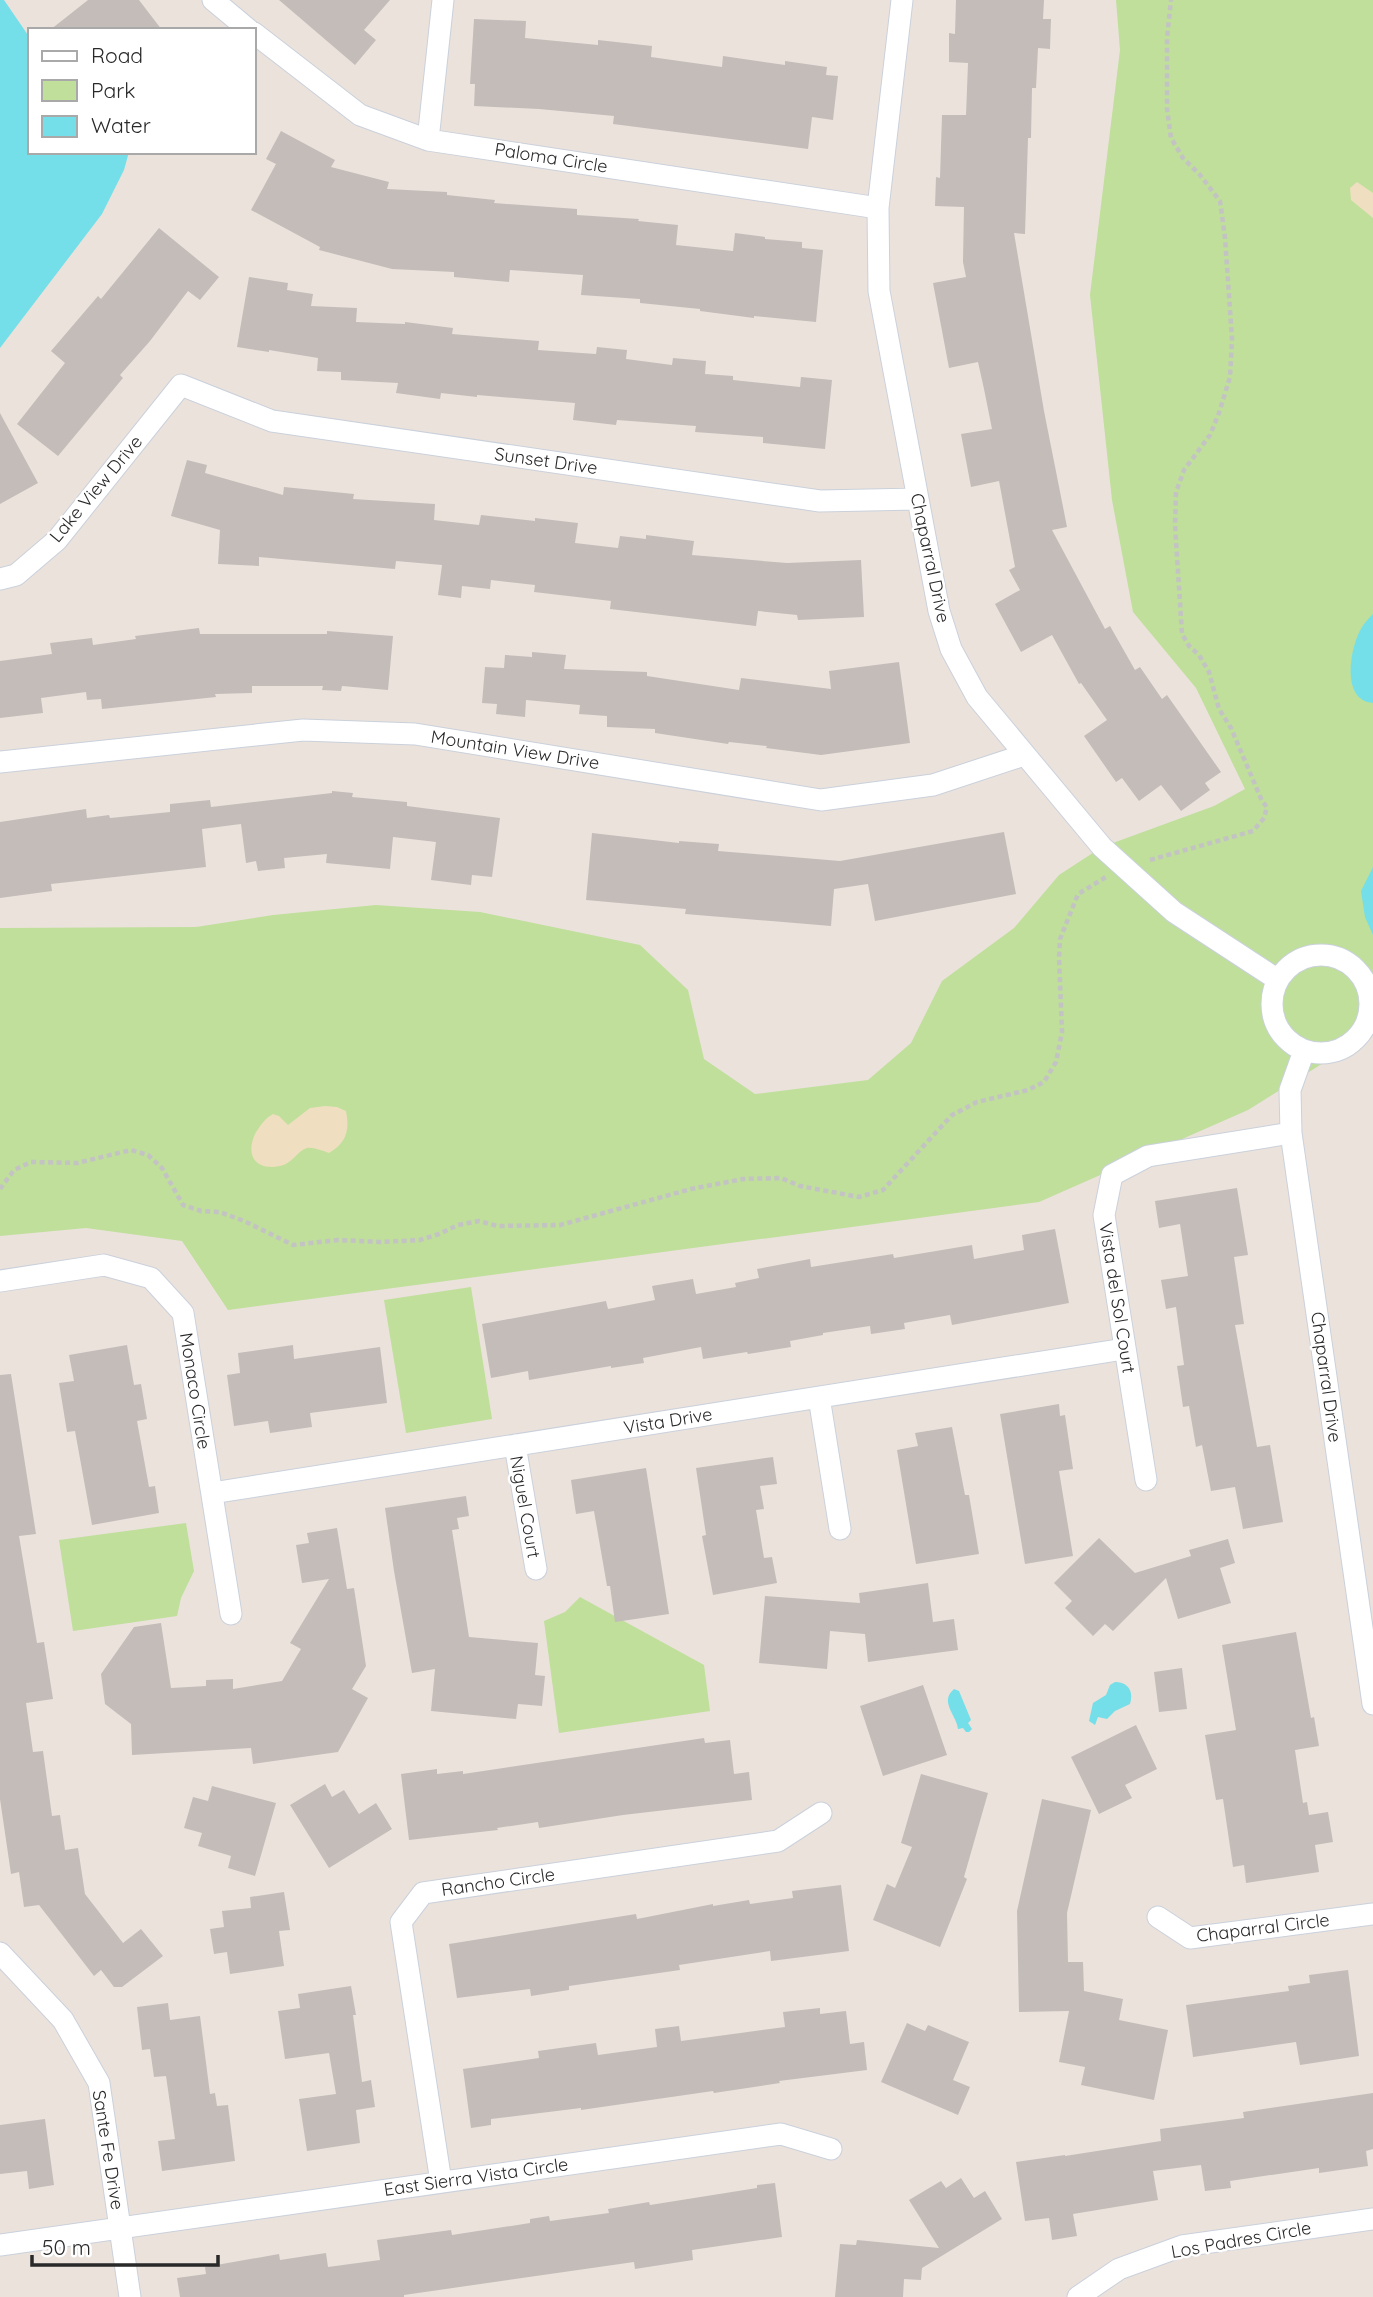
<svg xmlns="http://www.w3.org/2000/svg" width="1373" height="2297" viewBox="0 0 1373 2297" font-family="Quicksand,sans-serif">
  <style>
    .green { fill: #bfdf9b }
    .sand { fill: #efdfc0 }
    .water { fill: #74dfe8 }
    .building { fill: #c3bcb9 }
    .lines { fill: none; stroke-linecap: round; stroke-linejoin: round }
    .minor-casing { stroke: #cad1db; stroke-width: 23 }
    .path { stroke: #c3c3c3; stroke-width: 4.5; stroke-dasharray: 5 3.5; stroke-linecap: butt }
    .minor { stroke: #fff; stroke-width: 21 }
    .labels { text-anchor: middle; stroke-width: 5; stroke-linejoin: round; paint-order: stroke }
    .street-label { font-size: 18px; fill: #292929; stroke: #fff }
  </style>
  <rect width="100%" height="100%" fill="#ebe2dc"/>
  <path class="green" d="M 1116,0 L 1373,0 L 1373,1032 L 1248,1110 L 1039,1202 L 228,1310 L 182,1241 L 86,1228 L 0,1236 L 0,928 L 196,927 L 273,915 L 376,905 L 480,912 L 640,945 L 688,990 L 704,1059 L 755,1094 L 868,1080 L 911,1043 L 942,981 L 1014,928 L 1059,875 L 1102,847 L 1214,806 L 1245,789 L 1196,688 L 1133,612 L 1112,500 L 1090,295 L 1120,50 Z
    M 471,1287 L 492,1419 L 406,1433 L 384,1300 Z
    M 186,1523 L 194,1571 L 181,1598 L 177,1616 L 73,1631 L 59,1540 Z
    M 580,1597 L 704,1665 L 710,1711 L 559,1733 L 544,1621 L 565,1612 Z"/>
  <path class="sand" d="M 1357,182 L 1373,193 L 1373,218 L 1351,200 L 1350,188 Z
    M 325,1106 L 337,1107 L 346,1111 C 350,1131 346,1143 329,1153 C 323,1151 313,1147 307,1148 C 297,1151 292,1164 280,1166 C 256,1171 245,1156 255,1134 C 260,1126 264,1119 273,1114 L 279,1116 L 288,1125 L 310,1108 Z"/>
  <path class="water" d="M 0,0 L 4,0 L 30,38 L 30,152 L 129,152 L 124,170 L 102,214 L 0,348 Z
    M 1373,614 L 1373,703 C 1340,701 1350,646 1362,627 C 1365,622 1369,618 1373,614 Z
    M 1373,867 L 1373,935 L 1365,917 L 1361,891 Z
    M 1115,1682 C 1128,1682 1134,1691 1130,1704 L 1115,1711 L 1107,1719 L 1098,1717 L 1095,1725 L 1089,1721 L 1093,1703 L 1106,1695 L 1110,1685 Z
    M 954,1689 L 959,1691 L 971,1720 L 968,1723 L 972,1729 L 969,1732 L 966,1732 L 963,1728 L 958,1729 C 956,1714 939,1702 954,1689 Z"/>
  <path class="building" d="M 88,0 L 139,0 L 162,30 L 50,30 Z
    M 279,0 L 390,0 L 364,30 L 376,40 L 355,65 Z
    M 956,0 L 1044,0 L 1043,19 L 1051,19 L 1050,49 L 1038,48 L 1036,88 L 1032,88 L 1031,138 L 1028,138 L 1025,234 L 1014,233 L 1044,411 L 1067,527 L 1052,530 L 1105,629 L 1110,626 L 1135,670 L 1140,667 L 1162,699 L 1167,695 L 1221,772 L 1205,783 L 1210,790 L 1181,811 L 1161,785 L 1139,801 L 1122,778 L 1116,782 L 1084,736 L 1107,720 L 1081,683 L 1079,684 L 1052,635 L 1021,652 L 995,604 L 1020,590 L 1009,570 L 1015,567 L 999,481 L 971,487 L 961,434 L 992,429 L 984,389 L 978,362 L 949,368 L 933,283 L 966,277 L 963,262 L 964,207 L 935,206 L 936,177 L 940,178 L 942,115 L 966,115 L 968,63 L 949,62 L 949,33 L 955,34 Z
    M 474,19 L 526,21 L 525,38 L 598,45 L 598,40 L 652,46 L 651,57 L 722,67 L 723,56 L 785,65 L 785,61 L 827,67 L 826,75 L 838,76 L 833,120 L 812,117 L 808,149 L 613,124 L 614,116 L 539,109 L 474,106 L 475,84 L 470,84 Z
    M 281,131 L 335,160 L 331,167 L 389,182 L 387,189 L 447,192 L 447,195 L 495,200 L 494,203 L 577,209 L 577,215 L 639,219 L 638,221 L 678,225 L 676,245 L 733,251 L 735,233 L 765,237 L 765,239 L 802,242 L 802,248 L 823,250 L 816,322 L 754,316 L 754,318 L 700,311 L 700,309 L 640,303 L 640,299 L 581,295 L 583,275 L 510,270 L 509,282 L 454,277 L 454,272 L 392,269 L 319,250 L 320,247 L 251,210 L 276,164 L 266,159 Z
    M 159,228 L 219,277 L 200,300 L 188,291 L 150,341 L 120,375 L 123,378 L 58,456 L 17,424 L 65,363 L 51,351 L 98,296 L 101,299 Z
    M 249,277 L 288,283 L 287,290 L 313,294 L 311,306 L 357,308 L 356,322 L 405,324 L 405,322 L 453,328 L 452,334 L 539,341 L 538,350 L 596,354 L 597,347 L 627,350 L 626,359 L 672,365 L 673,358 L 706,361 L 705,374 L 733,376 L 733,380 L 800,387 L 801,377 L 832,380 L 825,449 L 763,443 L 763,437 L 695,432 L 696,426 L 617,420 L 616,425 L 573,420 L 575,403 L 477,395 L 477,397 L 441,393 L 440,399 L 396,393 L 398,383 L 341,380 L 341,372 L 317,371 L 318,358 L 269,350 L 269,352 L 237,347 Z
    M 0,413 L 38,483 L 0,504 Z
    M 187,460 L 207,465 L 205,473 L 283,495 L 284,487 L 354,494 L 353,499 L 435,504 L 434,520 L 479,525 L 481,515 L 535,521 L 535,518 L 578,523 L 575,543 L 618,548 L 620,536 L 646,539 L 646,535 L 694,541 L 692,555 L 787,563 L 861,560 L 864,617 L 798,620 L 797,615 L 758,611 L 756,626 L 610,609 L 611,601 L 534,592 L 535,585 L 491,580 L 490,589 L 462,586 L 461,598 L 438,595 L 442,565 L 396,561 L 395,569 L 259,557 L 259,566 L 218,564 L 220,530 L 171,516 Z
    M 199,628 L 200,634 L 327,634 L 327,631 L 393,636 L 388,690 L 342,686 L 341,691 L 322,690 L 323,686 L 252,686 L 252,693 L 215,694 L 216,697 L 102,709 L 101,699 L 87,700 L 86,692 L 41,698 L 43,713 L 0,718 L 0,661 L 52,654 L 50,643 L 92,638 L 93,645 L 136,639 L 135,636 Z
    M 532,652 L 566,655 L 564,669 L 647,672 L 647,676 L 739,690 L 741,678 L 831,689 L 829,671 L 899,662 L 910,743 L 821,755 L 766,748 L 767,746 L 729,742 L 728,744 L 655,733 L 655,729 L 607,727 L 607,716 L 579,714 L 580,705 L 526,700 L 525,717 L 496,714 L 497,704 L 482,703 L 485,667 L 504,668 L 505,655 L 532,657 Z
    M 332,791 L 353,793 L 352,797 L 407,802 L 407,806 L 500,818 L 492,877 L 472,875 L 471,885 L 431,880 L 436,842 L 393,837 L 390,869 L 326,863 L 327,854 L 284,858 L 285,868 L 258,871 L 256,861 L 246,863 L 241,824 L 202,829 L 206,867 L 51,884 L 52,891 L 0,898 L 0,822 L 86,809 L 87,818 L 109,815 L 110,818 L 170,812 L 170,804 L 210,800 L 211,807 L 332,793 Z
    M 1004,832 L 1016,894 L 875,921 L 868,884 L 834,889 L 831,926 L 685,914 L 686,909 L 586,900 L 592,833 L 679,843 L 679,841 L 719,844 L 718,851 L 840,861 Z
    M 1237,1188 L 1248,1255 L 1234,1257 L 1244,1324 L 1235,1325 L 1257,1447 L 1270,1445 L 1283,1522 L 1243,1529 L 1235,1487 L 1211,1491 L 1202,1445 L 1196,1447 L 1189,1406 L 1183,1407 L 1177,1366 L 1184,1365 L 1176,1307 L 1166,1309 L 1161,1280 L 1188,1276 L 1180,1224 L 1159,1228 L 1155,1201 Z
    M 1055,1229 L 1069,1303 L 952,1325 L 950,1315 L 904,1323 L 905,1329 L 871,1334 L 870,1326 L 823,1333 L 823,1335 L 790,1341 L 791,1347 L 748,1354 L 747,1352 L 703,1359 L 701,1347 L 643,1358 L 644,1363 L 611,1368 L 611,1366 L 529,1380 L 528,1371 L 491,1378 L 482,1324 L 606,1301 L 608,1309 L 655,1300 L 652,1286 L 693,1279 L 696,1294 L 736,1287 L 735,1283 L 759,1278 L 757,1269 L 810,1259 L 811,1267 L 893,1254 L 894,1258 L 972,1245 L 974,1259 L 1024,1250 L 1022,1235 Z
    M 127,1345 L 134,1385 L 141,1384 L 147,1419 L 137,1421 L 149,1487 L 155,1486 L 159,1513 L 92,1525 L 75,1431 L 67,1432 L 59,1383 L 74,1381 L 69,1355 Z
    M 293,1345 L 294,1359 L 380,1347 L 387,1403 L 310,1413 L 312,1427 L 270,1433 L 268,1421 L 234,1426 L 227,1375 L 240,1373 L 238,1353 Z
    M 11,1374 L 36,1534 L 19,1536 L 37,1643 L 44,1642 L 53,1699 L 26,1703 L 33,1752 L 43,1751 L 52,1816 L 60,1815 L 65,1850 L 78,1848 L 85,1894 L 123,1943 L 141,1929 L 163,1956 L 122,1987 L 114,1987 L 101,1970 L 94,1976 L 39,1905 L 24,1907 L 19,1872 L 11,1874 L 0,1799 L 0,1375 Z
    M 1059,1404 L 1060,1416 L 1065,1415 L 1073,1469 L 1059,1471 L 1073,1556 L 1025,1564 L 1000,1414 Z
    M 952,1427 L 965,1495 L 969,1495 L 979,1554 L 916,1564 L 897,1450 L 918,1446 L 915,1433 Z
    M 773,1457 L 777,1484 L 760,1486 L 764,1509 L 756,1510 L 764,1558 L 772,1557 L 777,1583 L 713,1595 L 702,1536 L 706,1535 L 696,1468 Z
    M 646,1468 L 669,1614 L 615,1622 L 610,1586 L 607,1586 L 594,1511 L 576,1514 L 571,1480 Z
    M 466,1496 L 469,1516 L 457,1518 L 459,1529 L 452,1530 L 469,1637 L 538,1643 L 535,1675 L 545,1676 L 542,1706 L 518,1704 L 516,1719 L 431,1711 L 435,1669 L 412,1673 L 394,1571 L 385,1508 Z
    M 337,1528 L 347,1589 L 354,1588 L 366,1666 L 352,1689 L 368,1698 L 338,1752 L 253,1764 L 251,1748 L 132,1755 L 131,1724 L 105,1704 L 101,1674 L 134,1627 L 161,1623 L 171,1688 L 206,1686 L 206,1680 L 233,1679 L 233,1689 L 282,1681 L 301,1649 L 290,1643 L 329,1579 L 302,1583 L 296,1545 L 309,1543 L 307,1533 Z
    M 1099,1538 L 1135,1573 L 1191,1556 L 1189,1550 L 1228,1539 L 1235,1563 L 1220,1568 L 1231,1603 L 1178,1619 L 1166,1578 L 1113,1631 L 1105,1624 L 1093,1636 L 1065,1608 L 1072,1601 L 1054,1583 Z
    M 928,1583 L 933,1622 L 954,1619 L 958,1650 L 868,1662 L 865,1634 L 830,1631 L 827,1669 L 759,1663 L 765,1596 L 860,1603 L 859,1593 Z
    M 1296,1632 L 1311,1718 L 1314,1717 L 1319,1746 L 1295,1750 L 1303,1803 L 1307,1802 L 1309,1815 L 1328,1812 L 1333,1842 L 1315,1845 L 1319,1872 L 1246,1883 L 1244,1865 L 1233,1867 L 1223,1799 L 1216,1800 L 1205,1735 L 1236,1730 L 1222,1645 Z
    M 1182,1668 L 1187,1709 L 1159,1712 L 1154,1672 Z
    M 923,1685 L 947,1755 L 883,1776 L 860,1706 Z
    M 1136,1725 L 1157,1769 L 1125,1785 L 1132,1798 L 1099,1814 L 1071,1757 Z
    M 704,1738 L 705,1743 L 730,1740 L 734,1774 L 749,1772 L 752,1800 L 623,1815 L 539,1828 L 538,1822 L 497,1828 L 498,1830 L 409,1840 L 401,1774 L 437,1769 L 437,1774 L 463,1771 L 463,1774 Z
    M 921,1774 L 988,1793 L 964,1877 L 967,1879 L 940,1947 L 873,1920 L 887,1884 L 895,1888 L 912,1847 L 901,1843 Z
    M 325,1784 L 332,1797 L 344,1790 L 359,1814 L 376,1803 L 392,1829 L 329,1868 L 290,1805 Z
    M 212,1786 L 276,1803 L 255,1876 L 228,1868 L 231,1856 L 198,1846 L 202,1833 L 184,1828 L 193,1797 L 208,1801 Z
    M 1042,1799 L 1091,1810 L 1067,1913 L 1068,1962 L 1083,1962 L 1084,1991 L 1123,1999 L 1119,2020 L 1168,2030 L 1154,2100 L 1081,2085 L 1085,2067 L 1059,2062 L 1069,2011 L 1019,2012 L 1017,1911 Z
    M 841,1885 L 849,1951 L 771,1961 L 770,1951 L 679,1965 L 680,1970 L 569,1986 L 569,1990 L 531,1996 L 530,1989 L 457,1998 L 449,1944 L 636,1914 L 637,1919 L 713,1904 L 713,1906 L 749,1900 L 750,1904 L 793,1898 L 792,1891 Z
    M 284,1892 L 290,1930 L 279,1931 L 284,1966 L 230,1974 L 227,1952 L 214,1954 L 210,1929 L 224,1927 L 222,1911 L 251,1908 L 250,1897 Z
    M 1348,1970 L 1359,2056 L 1300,2065 L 1296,2042 L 1193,2057 L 1186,2005 L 1289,1991 L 1288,1986 L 1310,1983 L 1309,1975 Z
    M 351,1986 L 356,2015 L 353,2015 L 362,2082 L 371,2080 L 375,2107 L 356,2110 L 360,2143 L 307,2151 L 299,2099 L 336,2094 L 329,2053 L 285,2059 L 278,2011 L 300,2008 L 298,1994 Z
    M 168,2003 L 170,2020 L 200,2016 L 210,2094 L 215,2093 L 217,2106 L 228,2105 L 235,2161 L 162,2171 L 158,2141 L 175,2139 L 166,2076 L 154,2077 L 150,2049 L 142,2050 L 137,2007 Z
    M 820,2008 L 820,2014 L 846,2011 L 850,2044 L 864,2042 L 867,2070 L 779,2081 L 780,2083 L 714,2093 L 713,2091 L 581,2110 L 581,2108 L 491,2119 L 491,2125 L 471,2128 L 463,2069 L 539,2058 L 538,2051 L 596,2043 L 598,2055 L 657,2047 L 655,2029 L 679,2026 L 681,2041 L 785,2027 L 783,2012 Z
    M 907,2023 L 925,2031 L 928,2025 L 969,2042 L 953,2080 L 970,2087 L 958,2115 L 881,2082 Z
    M 1373,2093 L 1373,2149 L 1366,2151 L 1368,2166 L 1319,2173 L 1319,2168 L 1230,2181 L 1231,2188 L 1205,2191 L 1201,2165 L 1153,2171 L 1158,2200 L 1073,2214 L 1077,2236 L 1052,2240 L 1049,2218 L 1025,2221 L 1016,2162 L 1065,2155 L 1065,2156 L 1161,2141 L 1160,2129 L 1244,2118 L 1243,2112 Z
    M 45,2119 L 54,2185 L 29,2189 L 27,2171 L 0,2174 L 0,2125 Z
    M 961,2178 L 974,2198 L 985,2191 L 1002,2219 L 922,2268 L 921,2280 L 904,2279 L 903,2297 L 835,2297 L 840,2244 L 856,2245 L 857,2240 L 939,2248 L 909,2200 L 941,2181 L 946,2188 Z
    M 775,2183 L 782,2237 L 692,2250 L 693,2260 L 635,2269 L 634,2262 L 404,2295 L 404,2297 L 180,2297 L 177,2278 L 206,2274 L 205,2267 L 279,2254 L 280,2260 L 326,2253 L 328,2267 L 380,2260 L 377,2240 L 451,2230 L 452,2235 L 530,2223 L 530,2219 L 549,2216 L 550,2221 L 609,2213 L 608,2209 L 649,2202 L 650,2205 L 757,2188 L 757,2185 Z"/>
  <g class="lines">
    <g class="minor-casing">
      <path id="minor" d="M 213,0 L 249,30
        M 902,0 L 878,208 L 879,291 L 939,611 L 951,649 L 977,697 L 1102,847 L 1174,912 L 1278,980
        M 254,33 L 360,115 L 428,140 L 878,208
        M 428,140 L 443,0
        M 0,579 L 16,575 L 57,540 L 181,385 L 272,421 L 820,501 L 917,499
        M 0,762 L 303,730 L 415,734 L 821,800 L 933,785 L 1024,755
        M1272 1004a49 49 0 1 1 98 0a49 49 0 1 1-98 0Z
        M 1304,1051 L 1290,1090 L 1291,1133 L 1373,1704
        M 0,1281 L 104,1265 L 151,1278 L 183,1313 L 231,1614
        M 819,1397 L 840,1529
        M 515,1445 L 536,1569
        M 1146,1480 L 1104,1215 L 1112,1175 L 1148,1156 L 1291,1133
        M 212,1493 L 1124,1349
        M 1158,1917 L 1190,1938 L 1373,1914
        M 0,1953 L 63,2020 L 99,2083 L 130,2297
        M 441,2182 L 401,1922 L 423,1893 L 778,1841 L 821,1813
        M 0,2245 L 781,2134 L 831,2149
        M 1078,2297 L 1119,2269 L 1182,2246 L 1373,2219"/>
    </g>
    <path class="path" d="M 1150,860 L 1253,831 L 1264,818 L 1267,807 L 1262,801 L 1231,728 L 1219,709 L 1209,672 L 1199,655 L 1189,646 L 1182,634 L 1175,525 L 1176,492 L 1184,470 L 1210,435 L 1219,413 L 1230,377 L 1232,339 L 1225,238 L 1220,201 L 1200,175 L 1183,158 L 1171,138 L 1167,109 L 1167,38 L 1171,0
      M 0,1189 L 14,1170 L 31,1162 L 77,1163 L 131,1150 L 148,1155 L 162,1168 L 183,1205 L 201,1211 L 220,1212 L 244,1221 L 293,1245 L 338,1240 L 381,1242 L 420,1240 L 439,1234 L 458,1225 L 479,1221 L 497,1226 L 560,1225 L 691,1189 L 743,1179 L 781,1178 L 800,1186 L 859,1197 L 883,1190 L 952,1115 L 977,1102 L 1028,1090 L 1044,1082 L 1056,1062 L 1062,1032 L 1059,957 L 1060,939 L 1078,894 L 1106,877"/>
    <use href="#minor" class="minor"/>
  </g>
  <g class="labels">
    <g class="street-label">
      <text transform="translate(551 158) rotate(9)" y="6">Paloma Circle</text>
      <text transform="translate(546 461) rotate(8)" y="6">Sunset Drive</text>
      <text transform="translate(96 489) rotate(-50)" y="6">Lake View Drive</text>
      <text transform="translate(930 558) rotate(78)" y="6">Chaparral Drive</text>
      <text transform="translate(515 750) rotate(9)" y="6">Mountain View Drive</text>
      <text transform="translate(1117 1298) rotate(81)" y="6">Vista del Sol Court</text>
      <text transform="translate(1326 1377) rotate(82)" y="6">Chaparral Drive</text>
      <text transform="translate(195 1391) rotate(81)" y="6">Monaco Circle</text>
      <text transform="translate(668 1421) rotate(-9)" y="6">Vista Drive</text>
      <text transform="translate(525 1507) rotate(80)" y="6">Niguel Court</text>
      <text transform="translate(498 1882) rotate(-8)" y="6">Rancho Circle</text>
      <text transform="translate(1263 1928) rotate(-7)" y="6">Chaparral Circle</text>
      <text transform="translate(108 2150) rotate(81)" y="6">Sante Fe Drive</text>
      <text transform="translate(476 2177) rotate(-8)" y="6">East Sierra Vista Circle</text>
      <text transform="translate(1241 2240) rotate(-10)" y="6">Los Padres Circle</text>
    </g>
  </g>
  <rect x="28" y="28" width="228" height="126" fill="#ffffff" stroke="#a9a9a9" stroke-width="2"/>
  <rect x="42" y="51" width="35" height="10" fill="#ffffff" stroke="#a9a9a9" stroke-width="2"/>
  <text x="91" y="63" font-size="21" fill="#292929">Road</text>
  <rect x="42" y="80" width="35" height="21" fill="#bfdf9b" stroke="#a9a9a9" stroke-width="2"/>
  <text x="91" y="98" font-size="21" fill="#292929">Park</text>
  <rect x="42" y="116" width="35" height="21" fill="#74dfe8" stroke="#a9a9a9" stroke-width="2"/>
  <text x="91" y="133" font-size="21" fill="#292929">Water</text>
  <path d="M32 2255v10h186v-10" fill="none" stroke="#292929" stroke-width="3.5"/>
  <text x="42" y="2255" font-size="21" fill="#292929" stroke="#ffffff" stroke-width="5" paint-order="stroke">50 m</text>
</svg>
